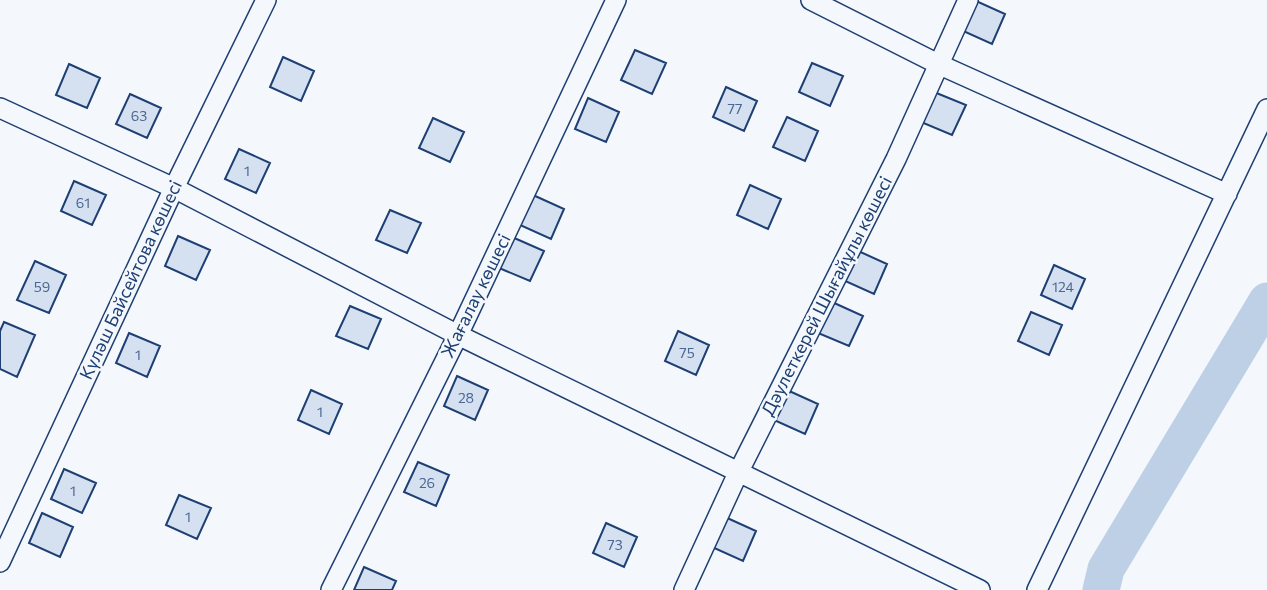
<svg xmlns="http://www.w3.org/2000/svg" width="1267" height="590" viewBox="0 0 1267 590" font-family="Commissioner,sans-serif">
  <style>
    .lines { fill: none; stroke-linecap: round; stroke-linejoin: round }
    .river { stroke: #bed0e5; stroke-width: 37 }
    .building { fill: #d5e0f0; stroke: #1d3f73; stroke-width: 2 }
    .minor-casing { stroke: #1d3f73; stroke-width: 22 }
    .minor { stroke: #f4f7fb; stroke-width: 19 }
    .labels { text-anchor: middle; stroke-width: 5; stroke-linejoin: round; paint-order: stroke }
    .number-label { font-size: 14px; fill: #4b6792 }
    .street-label { font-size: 18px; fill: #1d3f73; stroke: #f4f7fb }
  </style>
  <rect width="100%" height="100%" fill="#f4f7fb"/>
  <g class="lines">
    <path class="river" d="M 1101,590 L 1106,569 L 1267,301"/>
  </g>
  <path class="building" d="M 974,0 L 1005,14 L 992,44 L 961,30 Z
    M 635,50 L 666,63 L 652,94 L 621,80 Z
    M 283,57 L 314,71 L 301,101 L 270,87 Z
    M 812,63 L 843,76 L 830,106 L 799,92 Z
    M 69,64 L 100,78 L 87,108 L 56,95 Z
    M 726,87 L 757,101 L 744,131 L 713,117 Z
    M 934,92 L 966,105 L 952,135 L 921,122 Z
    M 130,94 L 161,108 L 147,138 L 116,124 Z
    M 588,98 L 619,112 L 606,142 L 575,129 Z
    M 787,117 L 818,131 L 805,161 L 773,147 Z
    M 433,118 L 464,132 L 450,162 L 419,148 Z
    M 239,149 L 270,163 L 256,193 L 225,179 Z
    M 74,181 L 106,195 L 92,225 L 61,211 Z
    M 750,185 L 781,199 L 768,229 L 737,215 Z
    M 533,195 L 564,209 L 551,239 L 520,225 Z
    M 390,210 L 421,223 L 407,253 L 376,240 Z
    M 178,236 L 210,250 L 196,280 L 165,266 Z
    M 512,237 L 544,251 L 530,281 L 499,268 Z
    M 856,250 L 887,264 L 874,294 L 843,280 Z
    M 35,261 L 66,275 L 49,313 L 17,300 Z
    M 1054,265 L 1085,279 L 1072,309 L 1041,295 Z
    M 832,302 L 863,316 L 849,346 L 818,333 Z
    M 350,306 L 381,319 L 368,349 L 336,336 Z
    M 1031,312 L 1062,325 L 1049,355 L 1018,341 Z
    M 4,322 L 35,335 L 17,377 L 0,369 L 0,331 Z
    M 678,331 L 709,345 L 696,375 L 665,361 Z
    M 129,333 L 160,346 L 147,377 L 116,363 Z
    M 457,376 L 488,390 L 475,420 L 444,406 Z
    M 311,390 L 342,404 L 329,434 L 298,420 Z
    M 787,390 L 818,404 L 805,434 L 774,420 Z
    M 418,462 L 449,475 L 436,506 L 404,492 Z
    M 64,469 L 96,483 L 82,513 L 51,499 Z
    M 179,495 L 211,508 L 197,539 L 166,525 Z
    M 42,513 L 73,527 L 60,557 L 29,543 Z
    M 725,517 L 756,531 L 743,561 L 712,547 Z
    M 606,523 L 637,537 L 624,567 L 593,553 Z
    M 364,567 L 396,581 L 392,590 L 354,590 Z"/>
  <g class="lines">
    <g class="minor-casing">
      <path id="minor" d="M 811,0 L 938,64 L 1227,194
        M 0,108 L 174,188 L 458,335 L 980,590
        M 0,562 L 174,188 L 266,0
        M 331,590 L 458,335 L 616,0
        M 684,590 L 738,473 L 896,159 L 968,0
        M 1037,590 L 1267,109"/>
    </g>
    <use href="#minor" class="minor"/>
  </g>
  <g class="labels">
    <g class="number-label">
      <text x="735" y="114">77</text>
      <text x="139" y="121">63</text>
      <text x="247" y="176">1</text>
      <text x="83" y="208">61</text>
      <text x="42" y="292">59</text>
      <text x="1063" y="292">124</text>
      <text x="687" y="358">75</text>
      <text x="138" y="360">1</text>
      <text x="466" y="403">28</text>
      <text x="320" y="417">1</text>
      <text x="427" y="488">26</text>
      <text x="73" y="496">1</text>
      <text x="188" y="522">1</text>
      <text x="615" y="550">73</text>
    </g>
    <g class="street-label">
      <text transform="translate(131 280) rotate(-65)" y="6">Күләш Байсейтова көшесі</text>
      <text transform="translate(476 296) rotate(-64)" y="6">Жағалау көшесі</text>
      <text transform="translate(827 296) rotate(-63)" y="6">Дәулеткерей Шығайұлы көшесі</text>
    </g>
  </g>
</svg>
